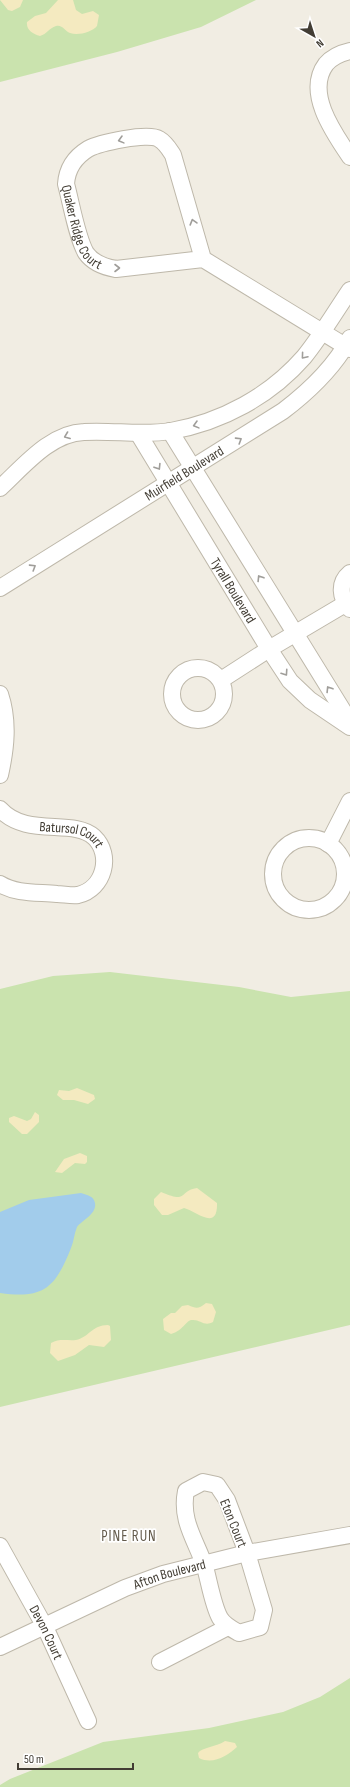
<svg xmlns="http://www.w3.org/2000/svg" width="350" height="1787" viewBox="0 0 350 1787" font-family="'Sofia Sans Condensed',sans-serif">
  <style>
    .green { fill: #cae3ae }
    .sand { fill: #f4eac0 }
    .water { fill: #a2cceb }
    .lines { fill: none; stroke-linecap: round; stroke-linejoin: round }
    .minor-casing { stroke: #beb8aa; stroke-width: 18 }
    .minor { stroke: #fff; stroke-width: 16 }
    .oneway { stroke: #a09e9a }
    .labels { text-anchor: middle; stroke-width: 3.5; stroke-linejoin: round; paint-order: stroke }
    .street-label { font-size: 14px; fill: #423d34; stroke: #fff }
    .neighbourhood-label { font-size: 15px; letter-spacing: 1px; fill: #645b4c; stroke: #fff }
  </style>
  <rect width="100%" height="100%" fill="#f1ede3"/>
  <path class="green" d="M 0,0 L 256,0 L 201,27 L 117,52 L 0,82 Z
    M 110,972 L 239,987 L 291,997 L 350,991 L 350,1325 L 0,1407 L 0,989 L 53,976 Z
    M 350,1678 L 350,1787 L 0,1787 L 0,1785 L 10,1779 L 103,1742 L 209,1728 L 283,1712 L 320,1697 Z"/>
  <path class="sand" d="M 0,0 L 23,0 L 20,7 L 12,11 L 8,10 Z
    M 58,0 L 73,0 L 76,10 L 82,14 L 93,11 L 99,15 L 97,26 C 92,32 78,36 70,33 C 65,31 62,24 56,26 C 49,28 47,34 40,36 C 33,34 26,30 27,22 L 35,16 L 46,13 Z
    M 77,1088 L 94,1095 L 95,1099 L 88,1104 L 74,1100 L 63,1100 L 57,1095 L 59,1090 L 69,1091 Z
    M 35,1112 L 39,1115 L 39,1122 L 27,1134 L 22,1134 L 9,1122 L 9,1118 L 14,1116 L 27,1121 L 31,1119 Z
    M 80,1153 L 87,1156 L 87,1162 L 85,1164 L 75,1163 L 62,1173 L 55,1172 L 64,1159 Z
    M 197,1188 L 217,1203 C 218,1232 196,1211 184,1208 L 168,1215 L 162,1215 L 154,1205 L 154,1199 L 161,1192 C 189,1204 178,1191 197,1188 Z
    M 206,1303 L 212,1304 L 216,1312 L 213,1322 C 204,1327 200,1319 192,1320 C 186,1320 183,1331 171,1334 L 164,1330 L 163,1319 L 171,1313 L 175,1313 L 182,1306 L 188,1305 C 197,1309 198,1309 206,1303 Z
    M 108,1325 L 110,1326 L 111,1340 L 104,1347 L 89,1345 L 75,1355 L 58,1361 L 50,1353 L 51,1343 C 60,1338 67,1341 76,1340 C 88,1338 92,1325 108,1325 Z
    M 225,1741 L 235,1743 L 237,1747 C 227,1756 213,1765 199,1758 L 198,1753 C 202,1747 217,1747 225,1741 Z"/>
  <path class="water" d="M 81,1193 C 87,1195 94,1196 95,1203 C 97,1214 82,1220 77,1227 C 74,1234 74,1241 71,1248 C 55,1288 44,1299 0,1293 L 0,1212 L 29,1200 Z"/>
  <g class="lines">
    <g class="minor-casing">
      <g id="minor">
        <path d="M 350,51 C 341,53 332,57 326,64 C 305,92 333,132 350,157"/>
        <path id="s1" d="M 203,259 L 173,155 C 169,149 166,143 159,139 C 148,132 99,143 88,149 C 75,157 67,169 66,184 C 71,202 77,238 86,253 C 93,263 104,267 116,269 L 203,259 L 350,349"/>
        <path d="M 170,431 L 350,722"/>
        <path id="s2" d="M 138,433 L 269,649 L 290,681 L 310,700 L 350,727"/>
        <path d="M 0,488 C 23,467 50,433 84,432 C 113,430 142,436 171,431 C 222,422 270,396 304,357 C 321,336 335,312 350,290"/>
        <path d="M 350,573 C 338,583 340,598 350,609"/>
        <path id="s3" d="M 0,588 L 283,411 C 308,392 335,366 350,338"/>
        <circle cx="198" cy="694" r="26"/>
        <path d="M 221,680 L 269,649 L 345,604"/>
        <path d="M 0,694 C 9,721 6,748 0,775"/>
        <path id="s4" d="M 0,809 C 26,838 73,818 94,837 C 113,855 104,889 78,895 C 72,896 63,894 57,894 C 38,892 16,894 0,884"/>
        <circle cx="309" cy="874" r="36"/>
        <path d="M 328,844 L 350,801"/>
        <path d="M 203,1482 L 217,1485 L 227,1500 L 247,1553 L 264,1610 L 260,1627 L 239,1633 C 232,1629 224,1625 220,1618 C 213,1606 209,1581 205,1567 C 196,1540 180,1521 186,1491 Z"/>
        <path id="s5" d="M 0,1546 L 45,1627 L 88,1721"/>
        <path id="s6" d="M 0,1647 L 125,1588 L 163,1574 L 247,1553 L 350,1535"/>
        <path d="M 160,1662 L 228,1627"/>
      </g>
    </g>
    <use href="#minor" class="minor"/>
  </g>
  <defs><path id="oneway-chevron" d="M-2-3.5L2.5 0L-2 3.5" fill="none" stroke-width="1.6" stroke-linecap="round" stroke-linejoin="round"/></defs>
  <g class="oneway">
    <use href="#oneway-chevron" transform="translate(121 140) rotate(165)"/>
    <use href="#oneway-chevron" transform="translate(193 222) rotate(-106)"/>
    <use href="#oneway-chevron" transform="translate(117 268)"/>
    <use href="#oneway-chevron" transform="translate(304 356) rotate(130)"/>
    <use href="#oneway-chevron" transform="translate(196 425) rotate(165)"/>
    <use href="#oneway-chevron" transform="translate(67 436) rotate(159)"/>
    <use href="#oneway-chevron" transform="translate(239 440) rotate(-32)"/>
    <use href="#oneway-chevron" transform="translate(158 467) rotate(58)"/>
    <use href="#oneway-chevron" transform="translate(33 567) rotate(-32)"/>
    <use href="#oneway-chevron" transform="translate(260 578) rotate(-122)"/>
    <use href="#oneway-chevron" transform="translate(285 673) rotate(56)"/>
    <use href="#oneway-chevron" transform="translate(329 689) rotate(-122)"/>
  </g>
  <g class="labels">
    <g class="street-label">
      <text dy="5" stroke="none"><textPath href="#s1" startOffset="292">Quaker Ridge Court</textPath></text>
      <text dy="5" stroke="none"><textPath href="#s3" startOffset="217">Muirfield Boulevard</textPath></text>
      <text dy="5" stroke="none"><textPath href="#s2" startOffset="184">Tyrall Boulevard</textPath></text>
      <text dy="5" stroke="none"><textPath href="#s4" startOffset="78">Batursol Court</textPath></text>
      <text transform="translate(234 1523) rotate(68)" y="5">Eton Court</text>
      <text dy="5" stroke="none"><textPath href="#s6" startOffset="185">Afton Boulevard</textPath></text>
      <text dy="5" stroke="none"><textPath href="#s5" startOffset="98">Devon Court</textPath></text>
    </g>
    <g class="neighbourhood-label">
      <text x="129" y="1541">PINE RUN</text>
    </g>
  </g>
  <g transform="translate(314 36) rotate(141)" stroke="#ffffff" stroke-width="3" paint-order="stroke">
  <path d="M0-3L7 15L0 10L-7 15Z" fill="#423d34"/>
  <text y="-6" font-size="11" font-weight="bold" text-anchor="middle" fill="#423d34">N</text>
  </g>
  <path d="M18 1763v6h115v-6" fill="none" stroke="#423d34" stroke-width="2"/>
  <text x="24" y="1763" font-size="12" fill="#423d34" stroke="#ffffff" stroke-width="3" paint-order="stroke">50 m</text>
</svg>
